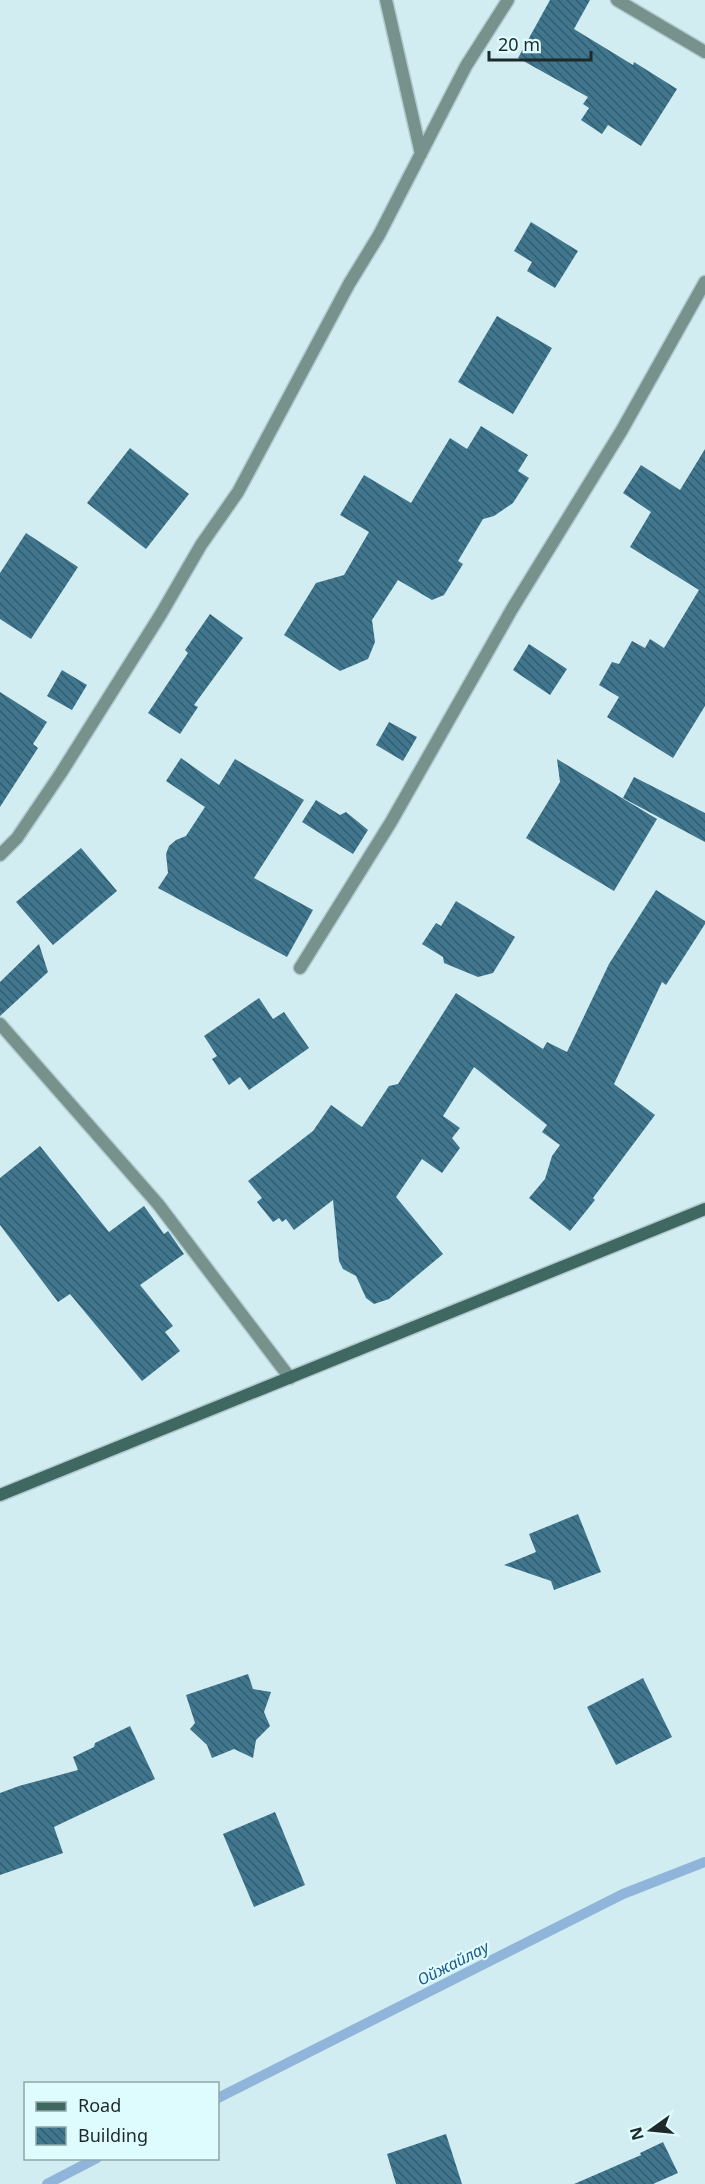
<svg xmlns="http://www.w3.org/2000/svg" width="705" height="2184" viewBox="0 0 705 2184" font-family="'Noto Sans',sans-serif">
  <style>
    .lines { fill: none; stroke-linecap: round; stroke-linejoin: round }
    .stream { stroke: #8fb5da; stroke-width: 10 }
    .building { fill: url(#building-back-hatch) }
    .street-casing { stroke: #b1cacd; stroke-width: 15 }
    .secondary-casing { stroke: #b1cacd; stroke-width: 15 }
    .street { stroke: #77918d; stroke-width: 12 }
    .secondary { stroke: #406862; stroke-width: 12 }
    .labels { text-anchor: middle; stroke-width: 4.5; stroke-linejoin: round; paint-order: stroke }
    .water-label { font-size: 16px; font-style: italic; fill: #205888; stroke: #defbfe }
  </style>
  <defs>
    <pattern id="building-back-hatch" width="6" height="6" patternUnits="userSpaceOnUse" patternTransform="scale(1.5)"><rect width="6" height="6" fill="#41778e"/><path d="M-1 5l2 2M0 0l6 6M5-1l2 2" fill="none" stroke="#335c6e"/></pattern>
  </defs>
  <rect width="100%" height="100%" fill="#d1edf1"/>
  <g class="lines">
    <path class="stream" d="M 218,2098 L 623,1894 L 705,1862
      M 47,2184 L 97,2158"/>
  </g>
  <path class="building" d="M 550,0 L 590,0 L 574,29 L 633,65 L 634,62 L 677,89 L 641,146 L 608,125 L 602,134 L 581,120 L 589,108 L 583,104 L 588,97 L 518,58 Z
    M 531,222 L 578,251 L 555,288 L 527,271 L 532,262 L 514,251 Z
    M 497,316 L 552,348 L 513,414 L 458,382 Z
    M 481,426 L 528,455 L 518,471 L 529,478 L 513,503 L 494,516 L 483,519 L 458,561 L 463,564 L 444,595 L 432,600 L 398,580 L 372,620 L 375,642 L 368,659 L 340,671 L 284,635 L 316,583 L 344,575 L 369,532 L 340,515 L 364,475 L 411,503 L 450,438 L 467,449 Z
    M 130,448 L 189,494 L 146,549 L 87,503 Z
    M 705,449 L 705,706 L 673,758 L 607,717 L 619,697 L 599,685 L 612,662 L 619,664 L 632,641 L 645,648 L 650,639 L 664,648 L 699,590 L 630,547 L 651,512 L 623,493 L 641,465 L 680,490 Z
    M 26,533 L 78,567 L 31,639 L 0,619 L 0,573 Z
    M 210,614 L 243,638 L 194,705 L 198,707 L 180,734 L 148,713 L 188,653 L 185,650 Z
    M 529,644 L 567,669 L 550,695 L 513,670 Z
    M 62,670 L 87,685 L 72,710 L 47,696 Z
    M 0,692 L 47,722 L 33,744 L 38,748 L 0,807 Z
    M 389,722 L 417,737 L 403,761 L 376,745 Z
    M 181,758 L 219,785 L 235,759 L 304,800 L 254,878 L 313,910 L 287,957 L 158,888 L 168,873 L 166,854 L 169,846 L 176,840 L 186,836 L 205,807 L 166,781 Z
    M 557,759 L 657,819 L 614,891 L 526,838 L 560,782 Z
    M 634,777 L 705,813 L 705,842 L 623,798 Z
    M 316,800 L 340,815 L 346,812 L 368,830 L 353,854 L 302,822 Z
    M 81,848 L 117,891 L 53,945 L 16,902 Z
    M 656,890 L 705,921 L 705,924 L 666,985 L 662,982 L 614,1084 L 655,1115 L 593,1198 L 595,1200 L 570,1231 L 529,1198 L 545,1179 L 552,1156 L 560,1145 L 542,1132 L 547,1125 L 474,1067 L 443,1116 L 460,1128 L 452,1138 L 460,1148 L 442,1173 L 422,1159 L 396,1197 L 443,1254 L 389,1299 L 374,1304 L 366,1298 L 356,1276 L 343,1269 L 339,1261 L 333,1200 L 294,1230 L 286,1219 L 282,1222 L 279,1218 L 273,1222 L 257,1202 L 262,1198 L 248,1181 L 313,1131 L 331,1105 L 362,1127 L 389,1086 L 398,1084 L 456,993 L 543,1049 L 547,1042 L 567,1052 L 609,964 Z
    M 456,901 L 515,937 L 493,973 L 478,977 L 444,963 L 443,957 L 422,944 L 436,923 L 441,926 Z
    M 39,944 L 48,972 L 0,1016 L 0,982 Z
    M 259,998 L 273,1019 L 284,1012 L 309,1048 L 249,1090 L 240,1077 L 229,1085 L 212,1059 L 217,1056 L 204,1036 Z
    M 40,1146 L 109,1232 L 144,1206 L 164,1234 L 168,1231 L 184,1254 L 140,1285 L 173,1326 L 165,1332 L 180,1351 L 142,1381 L 70,1294 L 58,1302 L 0,1225 L 0,1178 Z
    M 578,1514 L 601,1572 L 554,1590 L 551,1581 L 504,1565 L 536,1552 L 529,1534 Z
    M 248,1674 L 253,1689 L 271,1692 L 264,1712 L 270,1726 L 256,1740 L 253,1758 L 234,1749 L 212,1758 L 207,1745 L 190,1729 L 195,1723 L 186,1695 Z
    M 643,1678 L 672,1737 L 616,1765 L 587,1707 Z
    M 130,1726 L 155,1779 L 54,1827 L 63,1853 L 0,1875 L 0,1793 L 19,1786 L 78,1770 L 73,1757 L 94,1747 L 95,1743 Z
    M 275,1812 L 305,1885 L 254,1907 L 223,1834 Z
    M 446,2134 L 462,2184 L 396,2184 L 387,2154 Z
    M 663,2142 L 678,2173 L 653,2184 L 574,2184 L 641,2155 L 640,2153 Z"/>
  <g class="lines">
    <g class="street-casing">
      <path id="street" d="M 386,0 L 421,154
        M 617,0 L 705,52
        M 0,855 L 17,838 L 61,773 L 161,614 L 201,545 L 238,492 L 349,284 L 379,235 L 466,66 L 508,0
        M 300,968 L 391,822 L 512,609 L 622,430 L 705,282
        M 0,1024 L 158,1204 L 290,1378"/>
    </g>
    <g class="secondary-casing">
      <path id="secondary" d="M 0,1495 L 705,1209"/>
    </g>
    <use href="#street" class="street"/>
    <use href="#secondary" class="secondary"/>
  </g>
  <g class="labels">
    <g class="water-label">
      <text transform="translate(453 1963) rotate(-27)" y="6">Ойжайлау</text>
    </g>
  </g>
  <rect x="24" y="2082" width="195" height="78" fill="#defbfe" stroke="#91a7a9" stroke-width="1.5"/>
  <rect x="36" y="2102" width="30" height="9" fill="#406862" stroke="#91a7a9" stroke-width="1.5"/>
  <text x="78" y="2112" font-size="18" fill="#1e292a">Road</text>
  <rect x="36" y="2127" width="30" height="18" fill="url(#building-back-hatch)" stroke="#91a7a9" stroke-width="1.5"/>
  <text x="78" y="2142" font-size="18" fill="#1e292a">Building</text>
  <g transform="translate(651 2130) rotate(255)" stroke="#defbfe" stroke-width="4.5" paint-order="stroke">
  <path d="M0-4.5L10 22L0 15L-10 22Z" fill="#1e292a"/>
  <text y="-9" font-size="16" font-weight="bold" text-anchor="middle" fill="#1e292a">N</text>
  </g>
  <path d="M489 51v9h102v-9" fill="none" stroke="#1e292a" stroke-width="3"/>
  <text x="498" y="51" font-size="18" fill="#1e292a" stroke="#defbfe" stroke-width="4.5" paint-order="stroke">20 m</text>
</svg>
